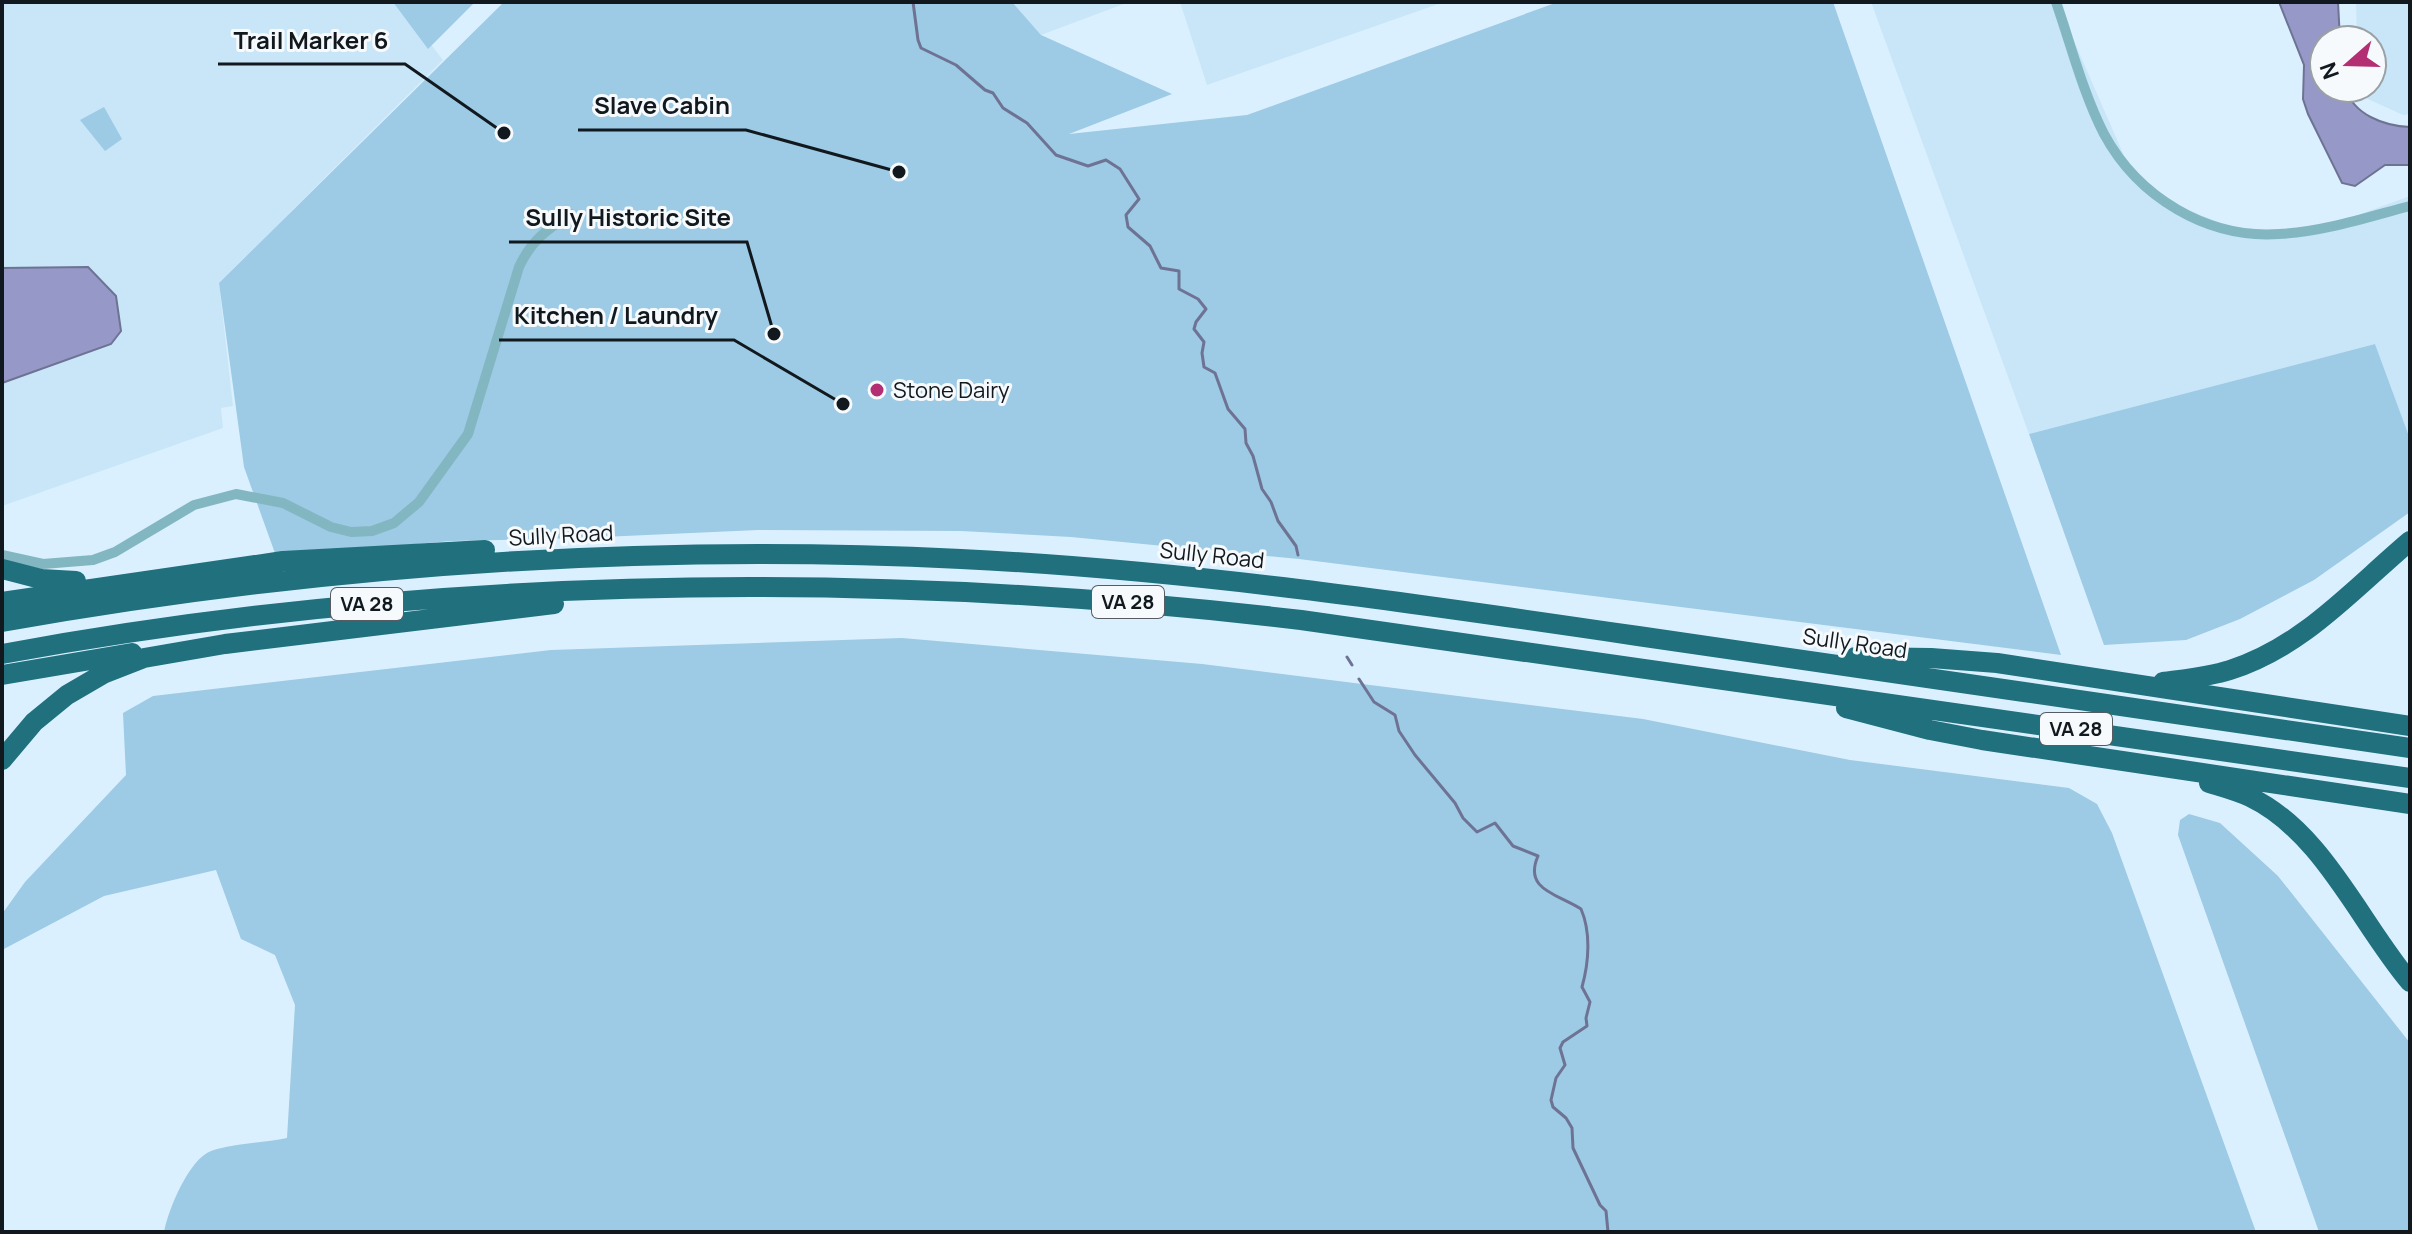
<svg xmlns="http://www.w3.org/2000/svg" width="2412" height="1234" viewBox="0 0 2412 1234" font-family="Manrope,sans-serif">
  <style>
    .built { fill: #c8e6f8 }
    .green { fill: #9dcae4 }
    .water { fill: #9699c7; stroke: #6e7394; stroke-width: 2 }
    .lines { fill: none; stroke-linecap: round; stroke-linejoin: round }
    .stream { stroke: #6e7394; stroke-width: 3 }
    .minor { stroke: #82b7c1; stroke-width: 10 }
    .motorway { stroke: #20707d; stroke-width: 20 }
    .poi-dot { fill: #b42e73; stroke: #f6fafd; stroke-width: 3 }
    .labels { text-anchor: middle; stroke-width: 6; stroke-linejoin: round; paint-order: stroke }
    .shield { fill: #f6fafd; stroke: #565c61; stroke-width: 2 }
    .shield-label { font-size: 20px; font-weight: bold; fill: #11191e }
    .poi-label { font-size: 22px; fill: #11191e; stroke: #f6fafd; text-anchor: start }
    .street-label { font-size: 22px; fill: #11191e; stroke: #f6fafd }
    .leader { fill: none; stroke: #11191e; stroke-width: 3 }
    .callout-dot { fill: #11191e; stroke: #f6fafd; stroke-width: 3 }
    .callout-label { font-size: 24px; text-anchor: middle; font-weight: bold; fill: #11191e; stroke: #f6fafd; stroke-width: 6; stroke-linejoin: round; paint-order: stroke }
  </style>
  <rect width="100%" height="100%" fill="#daf0fe"/>
  <path class="built" d="M 2,2 L 398,2 L 443,60 L 219,283 L 233,406 L 221,408 L 223,428 L 2,506 Z
    M 1012,2 L 1129,2 L 1041,35 Z
    M 1180,2 L 1444,2 L 1207,85 Z
    M 1871,2 L 2057,2 L 2132,174 L 2162,200 L 2246,233 L 2331,225 L 2410,196 L 2410,439 L 2375,344 L 2029,434 Z
    M 2356,2 L 2410,2 L 2410,114 L 2403,115 L 2359,95 L 2359,88 L 2372,88 L 2372,40 L 2357,40 Z"/>
  <path class="green" d="M 393,2 L 475,2 L 428,49 Z
    M 504,2 L 1012,2 L 1041,35 L 1172,94 L 1069,134 L 1247,115 L 1558,2 L 1833,2 L 2061,655 L 1299,559 L 1071,537 L 961,531 L 758,530 L 580,538 L 451,541 L 276,556 L 244,467 L 219,283 Z
    M 104,107 L 122,139 L 105,151 L 80,120 Z
    M 2375,344 L 2410,439 L 2410,512 L 2314,580 L 2240,619 L 2186,640 L 2104,645 L 2029,434 Z
    M 902,638 L 1202,664 L 1643,719 L 1850,760 L 2069,788 L 2097,804 L 2112,833 L 2256,1232 L 164,1232 C 168,1210 189,1159 211,1151 C 234,1143 263,1143 287,1138 L 295,1005 L 275,955 L 241,939 L 216,870 L 104,896 L 2,950 L 2,914 L 25,882 L 126,775 L 123,713 L 153,696 L 551,650 Z
    M 2189,814 L 2220,823 L 2278,876 L 2410,1043 L 2410,1232 L 2319,1232 L 2178,835 L 2180,820 Z"/>
  <path class="water" d="M 2279,2 L 2338,2 L 2340,40 L 2324,40 L 2324,88 L 2345,88 C 2354,115 2384,126 2410,127 L 2410,165 L 2385,165 L 2355,186 L 2342,183 L 2308,114 L 2303,99 L 2304,65 Z
    M 88,267 L 116,296 L 121,331 L 111,344 L 2,383 L 2,268 Z"/>
  <g class="lines">
    <path class="stream" d="M 913,2 L 918,40 L 921,48 L 956,65 L 985,90 L 993,93 L 1003,108 L 1027,123 L 1056,155 L 1088,166 L 1106,160 L 1120,169 L 1139,199 L 1126,215 L 1128,227 L 1150,246 L 1161,268 L 1179,271 L 1179,289 L 1198,299 L 1206,309 L 1196,322 L 1194,329 L 1204,342 L 1202,353 L 1204,367 L 1215,373 L 1228,409 L 1245,429 L 1246,443 L 1253,456 L 1262,489 L 1271,502 L 1278,521 L 1296,546 L 1298,555
      M 1347,657 L 1352,665
      M 1359,679 L 1374,702 L 1395,715 L 1399,731 L 1415,755 L 1455,803 L 1463,818 L 1477,832 L 1495,823 L 1513,846 L 1538,856 C 1523,890 1558,894 1581,909 C 1591,932 1589,962 1582,987 L 1590,1002 L 1586,1018 L 1587,1026 L 1563,1042 L 1560,1048 L 1565,1065 L 1556,1078 L 1551,1100 L 1553,1107 L 1566,1118 L 1572,1128 L 1573,1148 L 1600,1205 L 1606,1211 L 1608,1232"/>
    <path class="minor" d="M 2056,2 C 2071,45 2083,93 2104,134 C 2138,197 2207,239 2279,234 C 2323,232 2368,217 2410,206
      M 2,555 L 43,564 L 93,560 L 115,552 L 194,505 L 236,494 L 283,503 L 331,527 L 351,532 L 372,531 L 394,523 L 419,502 L 468,434 L 519,267 C 531,241 547,229 571,214"/>
    <path class="motorway" d="M 2,569 L 41,579 L 76,581
      M 2,602 L 283,561 L 485,550
      M 2,622 C 318,566 640,543 961,559 C 1188,570 1413,603 1638,636 C 1895,673 2153,711 2410,748
      M 2,654 C 431,575 868,569 1301,620 L 2410,778
      M 1855,657 L 1931,658 L 1997,663 L 2410,726
      M 2,675 L 132,653
      M 2163,682 C 2185,679 2208,677 2230,670 C 2303,647 2353,589 2410,541
      M 1846,708 L 1930,730 L 1982,740 L 2410,804
      M 2,760 L 34,722 L 67,695 L 103,674 L 144,658 L 225,644 L 554,604
      M 2209,783 C 2222,787 2237,791 2250,797 C 2323,832 2360,923 2410,982"/>
  </g>
  <circle class="poi-dot" cx="877" cy="390" r="8"/>
  <g class="labels">
    <g class="shield">
      <rect x="1092" y="586" width="72" height="32" rx="6"/>
      <rect x="331" y="588" width="72" height="32" rx="6"/>
      <rect x="2040" y="713" width="72" height="32" rx="6"/>
    </g>
    <g class="shield-label">
      <text x="1128" y="609">VA 28</text>
      <text x="367" y="611">VA 28</text>
      <text x="2076" y="736">VA 28</text>
    </g>
    <g class="poi-label">
      <text x="893" y="398">Stone Dairy</text>
    </g>
    <g class="street-label">
      <text transform="translate(561 535) rotate(-3)" y="8">Sully Road</text>
      <text transform="translate(1212 555) rotate(6)" y="8">Sully Road</text>
      <text transform="translate(1855 643) rotate(8)" y="8">Sully Road</text>
    </g>
  </g>
  <path class="leader" d="M504 133L405 64H218M899 172L746 130H578M774 334L747 242H509M843 404L734 340H499"/>
  <g class="callout-dot">
    <circle cx="504" cy="133" r="8"/>
    <circle cx="899" cy="172" r="8"/>
    <circle cx="774" cy="334" r="8"/>
    <circle cx="843" cy="404" r="8"/>
  </g>
  <g class="callout-label">
    <text x="311" y="49">Trail Marker 6</text>
    <text x="662" y="114">Slave Cabin</text>
    <text x="628" y="226">Sully Historic Site</text>
    <text x="616" y="324">Kitchen / Laundry</text>
  </g>
  <rect width="2412" height="1234" fill="none" stroke="#11191e" stroke-width="8"/>
  <g transform="translate(2348 64) rotate(250)"><circle r="38" fill="#f6fafd" stroke="#9aa0a4" stroke-width="2"/>
  <path d="M0-6L14 30L0 20L-14 30Z" fill="#b42e73"/>
  <text y="-12" font-size="22" font-weight="bold" text-anchor="middle" fill="#11191e">N</text>
  </g>
</svg>
